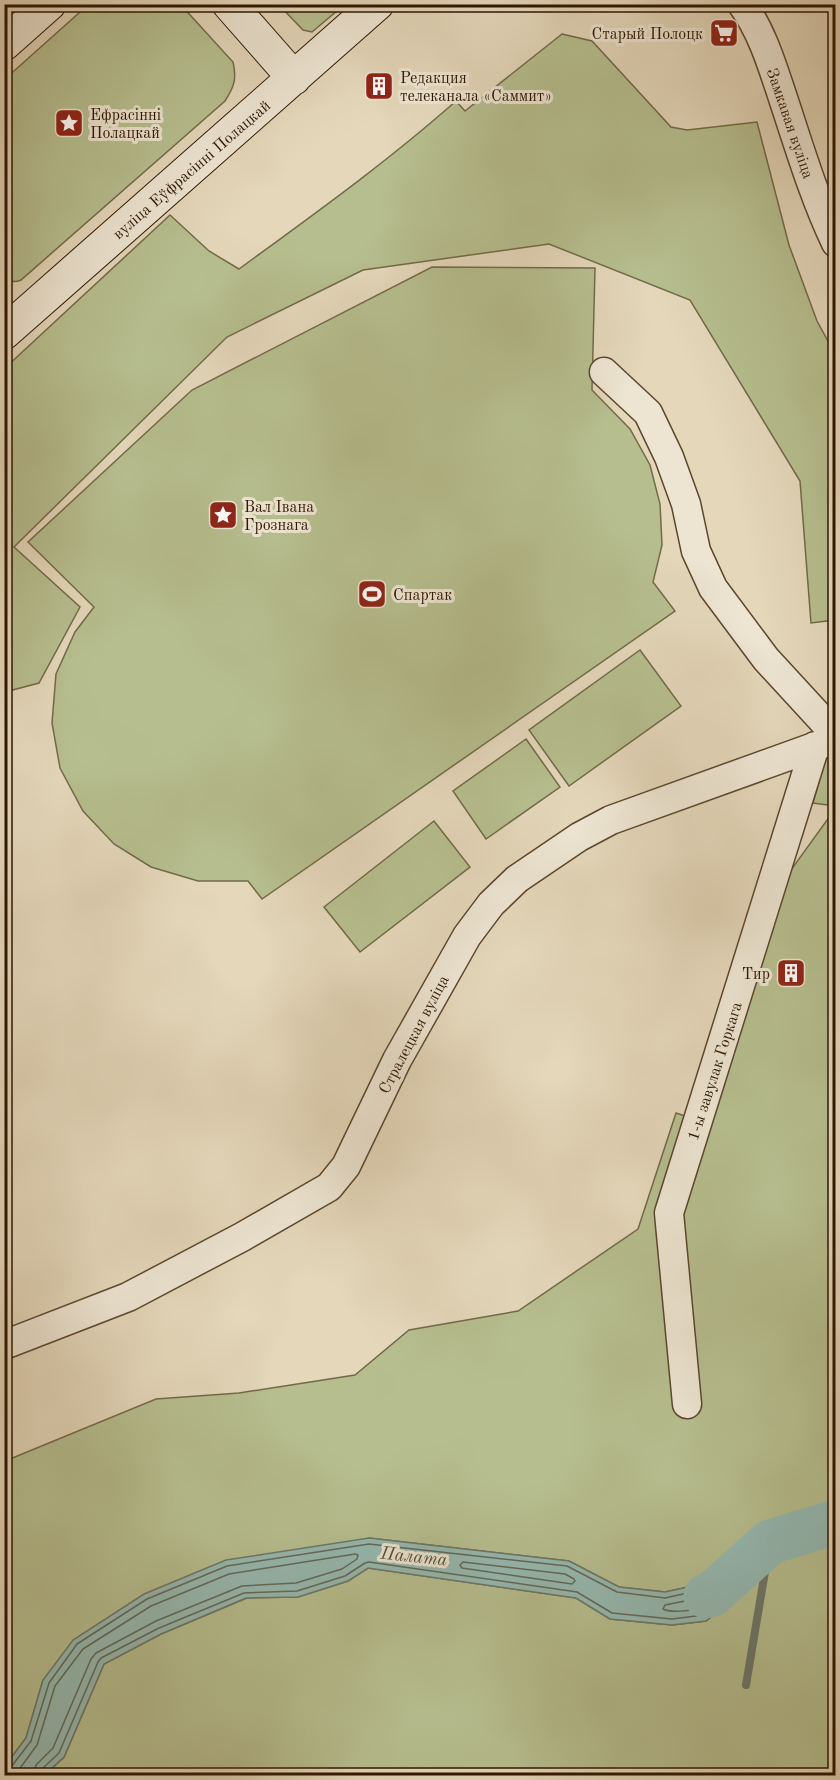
<svg xmlns="http://www.w3.org/2000/svg" width="840" height="1780" viewBox="0 0 840 1780" font-family="'Old Standard TT',serif">
  <style>
    .green { fill: #b6be8f; stroke: #726a48; stroke-width: 1.5 }
    .water { fill: #95b9b1; stroke: #6c786a; stroke-width: 1.5 }
    .lines { fill: none; stroke-linecap: round; stroke-linejoin: round }
    .shore { stroke: #626858; stroke-width: 1.5 }
    .stream { stroke: #6c786a; stroke-width: 8 }
    .river { stroke: #95b9b1; stroke-width: 45 }
    .street-casing { stroke: #5c462e; stroke-width: 31 }
    .secondary-casing { stroke: #2e1600; stroke-width: 35 }
    .street { stroke: #ede5d2; stroke-width: 28 }
    .secondary { stroke: #ede5d2; stroke-width: 33 }
    .labels { text-anchor: middle; stroke-width: 6; stroke-linejoin: round; paint-order: stroke }
    .poi-label { font-size: 16px; fill: #2e1600; stroke: #ede5d2; text-anchor: start }
    .street-label { font-size: 16px; fill: #2e1600; stroke: #ede5d2 }
    .water-label { font-size: 18px; font-style: italic; fill: #524f3e; stroke: #ede5d2 }
  </style>
  <rect width="100%" height="100%" fill="#e4d7ba"/>
  <filter id="stains"><feTurbulence type="fractalNoise" baseFrequency=".00333" numOctaves="4"/><feColorMatrix values="0 0 0 0 .2 0 0 0 0 .09 0 0 0 0 .02 0 0 0 .5 -.17"/></filter>
  <radialGradient id="worn" r=".72"><stop offset=".6" stop-color="#630" stop-opacity="0"/><stop offset="1" stop-color="#630" stop-opacity=".3"/></radialGradient>
  <path class="green" d="M 89,4 L 181,5 L 233,62 C 237,79 234,87 225,101 L 21,280 C 15,283 10,282 4,278 L 5,79 Z
    M 279,5 L 344,5 L 312,32 L 303,30 Z
    M 562,34 L 592,41 L 671,127 L 687,130 L 757,122 L 789,245 L 817,321 L 835,354 L 835,620 L 811,623 L 800,481 L 690,300 L 549,244 L 363,270 L 227,337 L 14,547 L 80,607 L 39,683 L 5,692 L 5,368 L 170,215 L 209,251 L 239,269 C 313,215 387,162 456,101 L 465,111 Z
    M 432,267 L 595,268 L 592,390 L 630,429 L 650,465 L 660,504 L 662,545 L 653,582 L 675,611 L 262,899 L 248,881 L 198,881 L 151,867 L 114,844 L 83,811 L 60,768 L 52,723 L 56,674 L 75,632 L 94,607 L 28,542 L 192,390 Z
    M 640,650 L 681,706 L 569,786 L 529,730 Z
    M 526,739 L 560,787 L 486,839 L 453,791 Z
    M 835,754 L 835,806 L 813,803 L 826,757 Z
    M 835,809 L 835,1509 L 707,1583 L 665,1592 L 619,1587 L 569,1561 L 369,1538 L 43,1680 L 26,1738 L 5,1766 L 5,1461 L 156,1399 L 239,1393 L 355,1375 L 409,1330 L 518,1311 L 638,1229 L 676,1113 L 709,1124 L 783,881 Z
    M 434,821 L 470,867 L 360,952 L 324,907 Z
    M 835,1537 L 835,1775 L 44,1776 L 64,1757 L 104,1664 L 161,1634 L 247,1598 L 298,1597 L 348,1581 L 368,1568 L 576,1598 L 610,1619 L 672,1625 L 706,1621 L 798,1547 Z"/>
  <path class="water" d="M 835,1509 L 835,1537 L 797,1547 L 706,1621 L 672,1625 L 610,1619 L 576,1598 L 368,1568 L 348,1581 L 298,1597 L 246,1598 L 161,1634 L 104,1664 L 64,1757 L 44,1775 L 5,1775 L 5,1766 L 26,1738 L 43,1680 L 73,1640 L 144,1594 L 226,1560 L 369,1538 L 569,1561 L 619,1587 L 665,1592 L 707,1583 Z"/>
  <g class="lines">
    <path class="shore" d="M 836,1516 L 808,1532 L 806,1535 L 810,1538 L 836,1532
      M 463,1562 L 565,1574 L 574,1579 L 575,1581 L 572,1584 L 462,1568 L 460,1565 Z
      M 705,1597 L 708,1598 L 708,1601 C 706,1603 702,1607 699,1608 C 691,1611 670,1613 663,1609 L 665,1605 Z
      M 4,1769 L 11,1767 L 31,1741 L 49,1683 L 77,1644 L 147,1599 L 227,1566 L 369,1544 L 567,1566 L 617,1592 L 665,1598 L 710,1588 L 770,1553 L 774,1555 L 773,1559 L 704,1615 L 672,1619 L 612,1613 L 577,1592 L 369,1562 L 365,1563 L 345,1576 L 297,1591 L 244,1593 L 159,1628 L 101,1658 L 98,1662 L 59,1753 L 42,1769 L 40,1776
      M 12,1776 L 18,1771 L 37,1745 L 55,1686 L 83,1649 L 151,1606 L 229,1574 L 355,1554 L 358,1555 L 357,1559 L 342,1569 L 296,1583 L 242,1586 L 156,1621 L 96,1653 L 91,1659 L 53,1748 L 36,1765 L 33,1776"/>
    <path class="stream" d="M 746,1685 L 770,1542"/>
    <path class="river" d="M 706,1596 L 711,1595 L 770,1542 L 836,1522"/>
    <g class="street-casing">
      <path id="street" d="M 742,4 C 761,30 771,62 781,92 C 798,143 813,195 836,243
        M 604,372 L 648,413 L 669,457 L 686,504 L 696,551 L 713,588 L 766,659 L 824,722 L 836,737
        M 4,1345 L 128,1297 L 242,1237 L 329,1187 L 346,1166 L 397,1060 L 467,936 L 491,904 L 517,879 L 579,837 L 611,820 L 836,739
        M 687,1404 L 669,1213 L 815,746"/>
    </g>
    <g class="secondary-casing">
      <path id="secondary" d="M 229,4 L 294,78
        M 4,44 L 49,4
        M 4,333 L 377,4"/>
    </g>
    <use href="#street" class="street"/>
    <use href="#secondary" class="secondary"/>
  </g>
  <defs>
    <g id="supermarket-square" transform="scale(1.5)"><rect x="-9" y="-9" width="18" height="18" rx="4" fill="#8f2418" stroke="#ede5d2"/><path d="M-6-5.5h2.5l.6 2H6L4.5 2H-2.5L-4.4-4H-6ZM-1.5 3.2a1.3 1.3 0 1 0 .1 0ZM3 3.2a1.3 1.3 0 1 0 .1 0Z" fill="#fff"/></g>
    <g id="building-square" transform="scale(1.5)"><rect x="-9" y="-9" width="18" height="18" rx="4" fill="#8f2418" stroke="#ede5d2"/><path d="M-4-6H4V6H1V3H-1V6H-4ZM-2.5-4.3h1.7v1.8h-1.7ZM.8-4.3h1.7v1.8H.8ZM-2.5-1h1.7V.8h-1.7ZM.8-1h1.7V.8H.8Z" fill="#fff"/></g>
    <g id="sight-square" transform="scale(1.5)"><rect x="-9" y="-9" width="18" height="18" rx="4" fill="#8f2418" stroke="#ede5d2"/><path d="M0-6L1.8-2.2L6-1.7L2.9 1.2L3.7 5.4L0 3.3L-3.7 5.4L-2.9 1.2L-6-1.7L-1.8-2.2Z" fill="#fff"/></g>
    <g id="stadium-square" transform="scale(1.5)"><rect x="-9" y="-9" width="18" height="18" rx="4" fill="#8f2418" stroke="#ede5d2"/><path d="M0-5a6.5 5 0 1 0 0 10a6.5 5 0 1 0 0-10ZM-3.5-1.8h7v3.6h-7Z" fill="#fff"/></g>
  </defs>
  <g fill-rule="evenodd">
    <use href="#supermarket-square" x="724" y="33"/>
    <use href="#building-square" x="379" y="86"/>
    <use href="#sight-square" x="69" y="123"/>
    <use href="#sight-square" x="223" y="515"/>
    <use href="#stadium-square" x="372" y="594"/>
    <use href="#building-square" x="791" y="973"/>
  </g>
  <g class="labels">
    <g class="poi-label">
      <text x="703" y="39" text-anchor="end">Старый Полоцк</text>
      <text x="400" y="83">Редакция<tspan x="400" dy="18">телеканала «Саммит»</tspan></text>
      <text x="90" y="120">Ефрасінні<tspan x="90" dy="18">Полацкай</tspan></text>
      <text x="244" y="512">Вал Івана<tspan x="244" dy="18">Грознага</tspan></text>
      <text x="393" y="600">Спартак</text>
      <text x="770" y="979" text-anchor="end">Тир</text>
    </g>
    <g class="street-label">
      <text transform="translate(791 123) rotate(71)" y="6">Замкавая вуліца</text>
      <text transform="translate(191 169) rotate(-41)" y="6">вуліца Еўфрасінні Полацкай</text>
      <text transform="translate(413 1034) rotate(-62)" y="6">Стралецкая вуліца</text>
      <text transform="translate(714 1071) rotate(-72)" y="6">1-ы завулак Горкага</text>
    </g>
    <g class="water-label">
      <text transform="translate(414 1556) rotate(6)" y="6">Палата</text>
    </g>
  </g>
  <rect width="840" height="1780" fill="none" stroke="#e4d7ba" stroke-width="24"/>
  <rect x="6" y="6" width="828" height="1768" fill="none" stroke="#2e1600" stroke-width="3"/>
  <rect x="12" y="12" width="816" height="1756" fill="none" stroke="#2e1600" stroke-width="1.5"/>
  <rect width="100%" height="100%" filter="url(#stains)"/>
  <rect width="100%" height="100%" fill="url(#worn)"/>
</svg>
